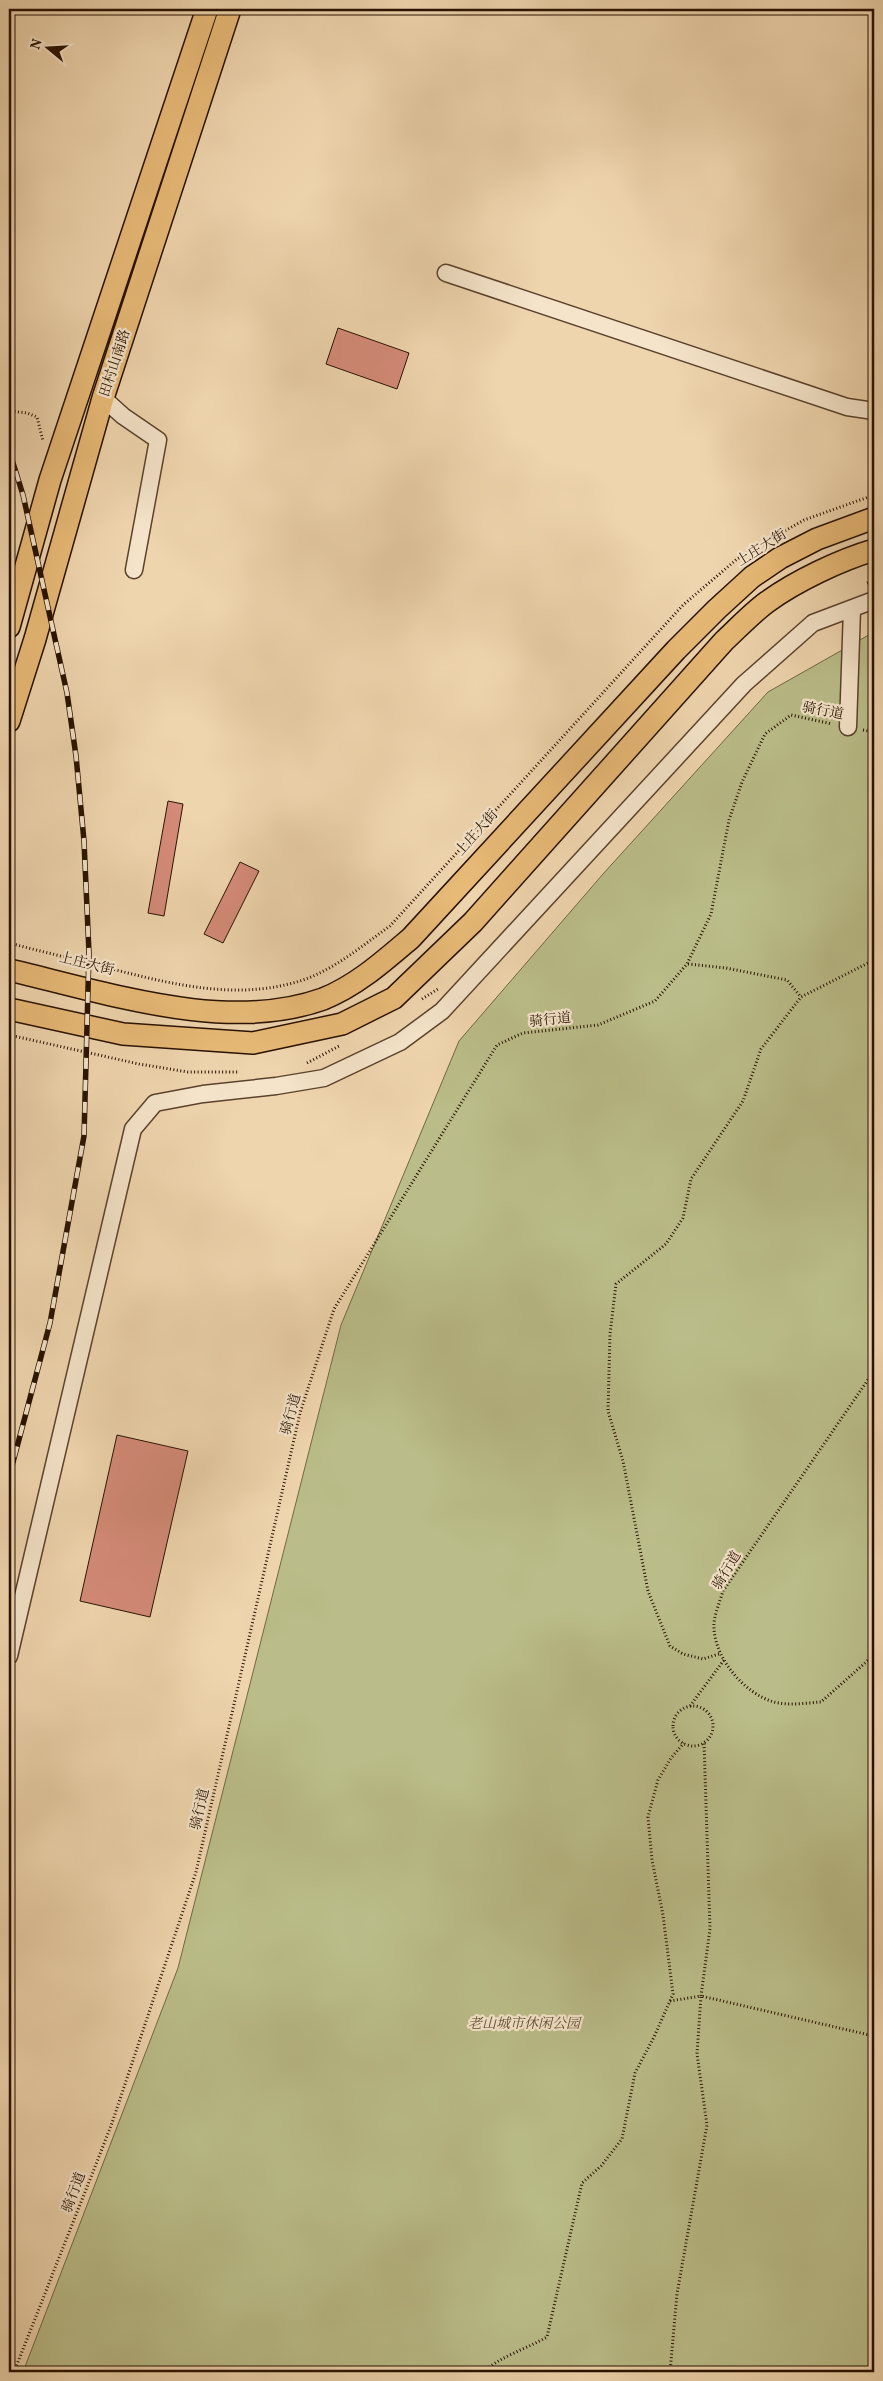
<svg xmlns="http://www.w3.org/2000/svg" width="883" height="2381" viewBox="0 0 883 2381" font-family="Vollkorn,'Noto Serif SC',serif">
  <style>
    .green { fill: #babd89; stroke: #716744 }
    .building { fill: #d58b79; stroke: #281100 }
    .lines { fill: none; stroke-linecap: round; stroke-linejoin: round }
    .minor-casing { stroke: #5a422c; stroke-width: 19 }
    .major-casing { stroke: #281100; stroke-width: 24 }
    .path { stroke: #281100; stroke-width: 3; stroke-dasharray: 1 2.5; stroke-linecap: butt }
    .minor { stroke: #f5e4ca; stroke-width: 16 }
    .major { stroke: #e8ba77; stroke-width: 21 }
    .rail-casing { stroke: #281100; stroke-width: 5.5 }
    .rail { stroke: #f5e4ca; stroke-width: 4; stroke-dasharray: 11; stroke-linecap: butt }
    .labels { text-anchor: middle; stroke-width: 4.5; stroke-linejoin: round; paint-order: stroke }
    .street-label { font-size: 14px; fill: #281100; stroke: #f5e4ca }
    .park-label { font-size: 14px; font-style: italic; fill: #5b4d30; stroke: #f5e4ca }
  </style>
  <rect width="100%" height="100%" fill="#efd5ae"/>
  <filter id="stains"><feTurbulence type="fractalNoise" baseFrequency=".004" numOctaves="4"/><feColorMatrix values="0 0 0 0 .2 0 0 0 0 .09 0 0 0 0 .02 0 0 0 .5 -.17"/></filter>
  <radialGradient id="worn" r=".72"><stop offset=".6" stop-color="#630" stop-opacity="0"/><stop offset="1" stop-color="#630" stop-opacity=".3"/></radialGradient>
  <path class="green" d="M 874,632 L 874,2372 L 23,2372 L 178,1968 L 341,1325 L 459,1041 L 603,874 L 768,692 Z"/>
  <path class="building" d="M 338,328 L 409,353 L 397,389 L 326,364 Z
    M 168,801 L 183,804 L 164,916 L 148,913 Z
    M 240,862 L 259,871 L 223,943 L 204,934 Z
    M 117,1435 L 188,1451 L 150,1617 L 80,1601 Z"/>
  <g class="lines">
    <g class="minor-casing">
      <path id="minor" d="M 446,273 L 847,407 L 874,411
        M 103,398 L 123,416 L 158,440 L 134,570
        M 848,727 L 852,609
        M 9,1656 L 133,1129 L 155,1103 L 203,1094 L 276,1086 L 324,1078 L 400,1042 L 442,1011 L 744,684 L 813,623 L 874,600"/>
    </g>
    <g class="major-casing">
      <path id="major" d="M 9,627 L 50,480 L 207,9
        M 9,721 L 35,639 L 103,398 L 230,9
        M 9,970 C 105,992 226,1034 323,999 C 356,986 384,961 411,938 L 676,650 L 717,609 L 752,577 L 780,558 L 817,539 L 874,518
        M 9,1009 L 123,1034 L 253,1043 L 342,1024 L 394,998 L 473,922 L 724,641 C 738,628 752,613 767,602 C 796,581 840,560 874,550"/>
    </g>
    <path class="path" d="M 11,411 L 27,413 L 37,417 L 43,441
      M 776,536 L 804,520 L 874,495
      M 867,583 L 874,580
      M 863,730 L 874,732
      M 9,943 C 43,952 78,960 112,969 C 175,985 239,1001 303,980 C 335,969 363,945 390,926 L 683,605 L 737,559 L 765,543
      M 688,964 L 726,968 L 787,980 L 801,997
      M 422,999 L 438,989
      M 9,1035 L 139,1064 L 188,1072 L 239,1072
      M 307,1063 L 341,1045
      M 874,1371 L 723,1591 C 720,1602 713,1617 714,1628 C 715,1659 745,1694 774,1702 C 789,1706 806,1703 821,1702 L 874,1655
      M 719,1654 L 703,1659 L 683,1654 L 670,1646 L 648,1591 L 623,1461 L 608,1411 L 610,1334 L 616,1284 L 666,1244 L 683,1218 L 691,1179 L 743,1101 L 761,1049 L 801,997 L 874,960
      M 690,1706 L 724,1660
      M673 1726a20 20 0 1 1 40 0a20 20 0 1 1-40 0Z
      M 670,2001 L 701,1996 L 710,1929 L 704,1742
      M 14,2372 L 111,2126 L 196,1872 L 300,1413 L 334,1309 L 497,1045 L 523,1033 L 598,1025 L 655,1001 L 687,964 L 711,914 L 729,820 L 742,782 L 765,734 L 791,715 L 832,724
      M 484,2372 C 497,2358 528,2348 547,2337 L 582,2183 L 601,2166 L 622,2139 L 635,2073 L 654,2037 L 673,1994 L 663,1915 L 652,1860 L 648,1817 L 658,1780 L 671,1758 L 684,1743
      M 670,2372 L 677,2294 L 707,2125 L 697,2054 L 701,1996 L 874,2036"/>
    <use href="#minor" class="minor"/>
    <use href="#major" class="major"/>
    <g class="rail-casing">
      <path id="rail" d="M 9,450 L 23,495 L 67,693 L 76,756 L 84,841 L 89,953 L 84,1136 L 50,1323 L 9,1477"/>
    </g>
    <use href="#rail" class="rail"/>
  </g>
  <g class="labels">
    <g class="street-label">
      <text transform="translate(114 363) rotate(-72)" y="5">田村山南路</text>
      <text transform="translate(761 547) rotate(-32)" y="5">上庄大街</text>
      <text transform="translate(823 710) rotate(11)" y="5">骑行道</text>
      <text transform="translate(476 832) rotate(-48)" y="5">上庄大街</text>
      <text transform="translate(87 963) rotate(14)" y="5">上庄大街</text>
      <text transform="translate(550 1019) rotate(-6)" y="5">骑行道</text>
      <text transform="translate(290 1414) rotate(-75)" y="5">骑行道</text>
      <text transform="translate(726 1570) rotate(-59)" y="5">骑行道</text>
      <text transform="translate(199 1809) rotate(-77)" y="5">骑行道</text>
      <text transform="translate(73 2192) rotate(-69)" y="5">骑行道</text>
    </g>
    <g class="park-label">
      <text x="524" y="2028">老山城市休闲公园</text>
    </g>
  </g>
  <rect width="883" height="2381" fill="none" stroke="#efd5ae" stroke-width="30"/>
  <rect x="10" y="10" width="863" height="2361" fill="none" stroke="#281100" stroke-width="2.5"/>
  <rect x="15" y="15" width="853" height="2351" fill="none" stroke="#281100"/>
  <g transform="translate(48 48) rotate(288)" stroke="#f5e4ca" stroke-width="4" paint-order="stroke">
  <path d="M0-4L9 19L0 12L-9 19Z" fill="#281100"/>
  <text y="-8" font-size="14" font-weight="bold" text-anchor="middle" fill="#281100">N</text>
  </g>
  <rect width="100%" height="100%" filter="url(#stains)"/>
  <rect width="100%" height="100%" fill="url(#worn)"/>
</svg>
